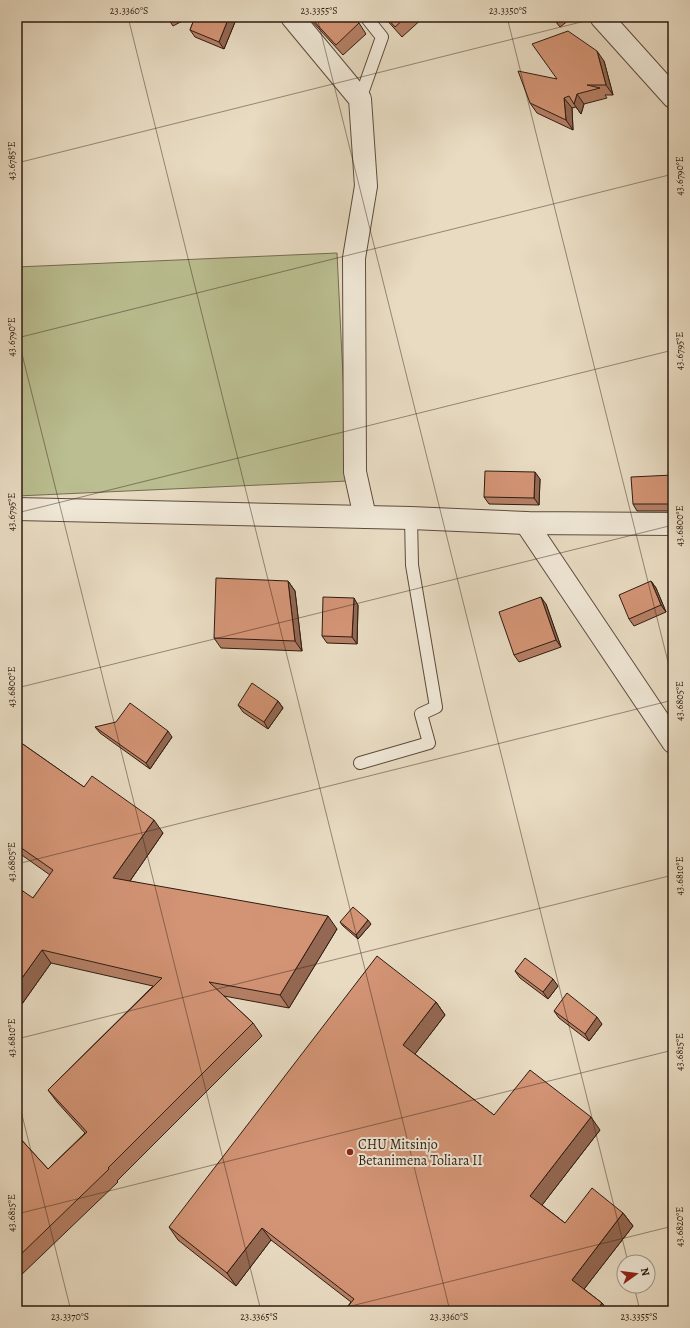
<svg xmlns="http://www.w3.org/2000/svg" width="690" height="1328" viewBox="0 0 690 1328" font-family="Alegreya,serif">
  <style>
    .green { fill: #babe90; stroke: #746d51 }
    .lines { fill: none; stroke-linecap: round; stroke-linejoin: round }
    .service-casing { stroke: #5d4c3e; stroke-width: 14 }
    .minor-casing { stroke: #5d4c3e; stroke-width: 24 }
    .tertiary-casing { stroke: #5d4c3e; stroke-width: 24 }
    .service { stroke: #f0e8d7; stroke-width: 12 }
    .minor { stroke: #f0e8d7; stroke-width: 22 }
    .tertiary { stroke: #f0e8d7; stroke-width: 22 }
    .wall { fill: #b57f65; stroke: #2f1c12 }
    .shaded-wall { fill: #946852; stroke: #2f1c12 }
    .building { fill: #d39475; stroke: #2f1c12 }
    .ticks { fill: none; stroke: #2f1c12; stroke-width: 1; stroke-opacity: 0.45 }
    .poi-dot { fill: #8f2418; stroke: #f0e8d7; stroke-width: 1.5 }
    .labels { text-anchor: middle; stroke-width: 4; stroke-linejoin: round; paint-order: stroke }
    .poi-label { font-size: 14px; fill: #2f1c12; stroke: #f0e8d7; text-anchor: start }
    .neatline { fill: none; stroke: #2f1c12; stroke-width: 1.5 }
    .ticks-label { font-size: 10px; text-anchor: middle; fill: #2f1c12 }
  </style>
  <rect width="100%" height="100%" fill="#e8dbc2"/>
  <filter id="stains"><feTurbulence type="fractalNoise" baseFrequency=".005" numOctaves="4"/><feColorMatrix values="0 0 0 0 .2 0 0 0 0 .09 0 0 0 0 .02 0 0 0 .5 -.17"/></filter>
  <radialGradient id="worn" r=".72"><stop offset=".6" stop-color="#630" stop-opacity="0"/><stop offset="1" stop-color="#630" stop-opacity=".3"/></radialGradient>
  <path class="green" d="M 337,253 L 348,481 L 17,496 L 17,267 Z"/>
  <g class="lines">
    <g class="service-casing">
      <path id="service" d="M 360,99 L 382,37 L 366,17
        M 360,763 L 429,743 L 421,714 L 436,707 L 412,565 L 411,518"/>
    </g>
    <g class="minor-casing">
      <path id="minor" d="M 292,17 L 360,99 L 366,186 L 354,258 L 355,472 L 365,517
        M 601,17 L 673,97
        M 526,523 L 673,742"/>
    </g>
    <g class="tertiary-casing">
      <path id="tertiary" d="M 17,509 L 411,518 L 526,523 L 673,524"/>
    </g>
    <use href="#service" class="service"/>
    <use href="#minor" class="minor"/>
    <use href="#tertiary" class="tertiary"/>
  </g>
  <path class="wall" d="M 167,17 L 190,17 L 173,26 Z
    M 195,17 L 232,17 L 235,22 L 224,49 L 195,37 L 190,30 Z
    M 308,17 L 353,17 L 359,23 L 366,34 L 343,55 Z
    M 384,17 L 424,17 L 402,37 Z
    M 495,17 L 502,17 L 498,21 Z
    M 552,17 L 573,17 L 560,27 Z
    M 604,61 L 613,95 L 605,95 L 607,98 L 584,104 L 581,114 L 576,107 L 572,108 L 573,130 L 537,113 L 530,103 L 557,79 Z
    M 673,475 L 673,511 L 637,511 L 633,504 Z
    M 540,479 L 539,505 L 489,504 L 484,497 Z
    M 288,581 L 295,591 L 302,651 L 221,648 L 214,638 Z
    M 651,581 L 656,588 L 666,612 L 634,626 L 629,619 Z
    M 546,604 L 561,647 L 519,662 L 514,655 Z
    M 358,605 L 357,644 L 327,643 L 322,636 Z
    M 278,701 L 283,708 L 268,729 L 243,712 L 238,705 Z
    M 95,727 L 172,737 L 150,769 L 100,733 Z
    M 17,740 L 84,787 L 163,833 L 130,881 L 337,929 L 289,1008 L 224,996 L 253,1023 L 262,1036 L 117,1181 L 118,1182 L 17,1279 L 17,1135 L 48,1169 L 85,1133 L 57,1102 L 48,1090 L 153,986 L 51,963 L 17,1011 L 33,898 L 50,875 L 19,853 L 17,856 Z
    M 340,922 L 371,924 L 358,939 L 343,926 Z
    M 515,971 L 558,986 L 548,999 L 520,978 Z
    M 436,1002 L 445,1015 L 415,1054 L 494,1115 L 600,1130 L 542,1205 L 565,1223 L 623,1213 L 633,1226 L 584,1289 L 602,1303 L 608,1311 L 344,1311 L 351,1302 L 271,1240 L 236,1286 L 178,1240 L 169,1227 Z
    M 554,1011 L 602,1024 L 589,1041 L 559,1018 Z"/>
  <path class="shaded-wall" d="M 229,17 L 232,17 L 235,22 L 224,49 L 219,42 Z
    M 597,51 L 604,61 L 613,95 L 606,85 Z
    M 577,94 L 584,104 L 581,114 L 574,104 Z
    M 564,98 L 572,108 L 573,130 L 566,120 Z
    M 535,472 L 540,479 L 539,505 L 534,498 Z
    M 288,581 L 295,591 L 302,651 L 295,641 Z
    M 651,581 L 656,588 L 666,612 L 661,605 Z
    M 541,597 L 546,604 L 561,647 L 556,640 Z
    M 354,598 L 358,605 L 357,644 L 352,637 Z
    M 278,701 L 283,708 L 268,729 L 264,722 Z
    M 168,731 L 172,737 L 150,769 L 146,763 Z
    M 154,820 L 163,833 L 123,891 L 113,878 Z
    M 17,850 L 19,853 L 17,856 Z
    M 328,916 L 337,929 L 289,1008 L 280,995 Z
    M 368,920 L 371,924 L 358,939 L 356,935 Z
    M 42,950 L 51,963 L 17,1011 L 17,985 Z
    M 553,979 L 558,986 L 548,999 L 543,992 Z
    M 436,1002 L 445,1015 L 412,1058 L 403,1045 Z
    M 597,1017 L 602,1024 L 589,1041 L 585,1034 Z
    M 591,1117 L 600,1130 L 539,1209 L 530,1196 Z
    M 623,1213 L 633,1226 L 581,1293 L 572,1280 Z
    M 262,1228 L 271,1240 L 236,1286 L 227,1273 Z
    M 602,1303 L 608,1311 L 596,1311 Z"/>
  <path class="building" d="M 195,17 L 229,17 L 219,42 L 190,30 Z
    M 310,17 L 353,17 L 359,23 L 336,45 Z
    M 386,17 L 406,17 L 395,27 Z
    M 553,17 L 565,17 L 557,23 Z
    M 568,31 L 597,51 L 606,85 L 587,85 L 600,88 L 577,94 L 574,104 L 569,96 L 564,98 L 566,120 L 530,103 L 518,71 L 557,79 L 532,44 Z
    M 485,471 L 535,472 L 534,498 L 484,497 Z
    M 673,475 L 673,504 L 633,504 L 631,477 Z
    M 216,578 L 288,581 L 295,641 L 214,638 Z
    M 651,581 L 661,605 L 629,619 L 619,595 Z
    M 323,597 L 354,598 L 352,637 L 322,636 Z
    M 541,597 L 556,640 L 514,655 L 499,612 Z
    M 252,683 L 278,701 L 264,722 L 238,705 Z
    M 130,703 L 168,731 L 146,763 L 95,727 L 116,722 Z
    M 17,740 L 84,787 L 92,776 L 154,820 L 113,878 L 328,916 L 280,995 L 209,982 L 253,1023 L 108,1168 L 109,1169 L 17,1258 L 17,1135 L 48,1169 L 87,1132 L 48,1090 L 162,978 L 42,950 L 17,985 L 17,887 L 33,898 L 53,870 L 17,845 Z
    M 353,907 L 368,920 L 356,935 L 340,922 Z
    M 377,956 L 436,1002 L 403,1045 L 494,1115 L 530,1070 L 591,1117 L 530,1196 L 565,1223 L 592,1188 L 623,1213 L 572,1280 L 602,1303 L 596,1311 L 344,1311 L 354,1299 L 262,1228 L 227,1273 L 169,1227 Z
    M 525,958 L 553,979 L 543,992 L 515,971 Z
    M 567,993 L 597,1017 L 585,1034 L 554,1011 Z"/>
  <path class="ticks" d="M 128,17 L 450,1311M 317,17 L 628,1262M 507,17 L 673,682M 17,163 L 601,17M 17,334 L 261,1311M 17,338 L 673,174M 17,513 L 673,350M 17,688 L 673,525M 17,864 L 673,700M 17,1039 L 673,875M 17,1095 L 71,1311M 17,1214 L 673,1050M 634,1286 L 640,1311M 331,1311 L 673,1226"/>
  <circle class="poi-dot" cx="350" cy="1152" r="4"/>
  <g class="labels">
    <g class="poi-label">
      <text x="358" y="1149">CHU Mitsinjo<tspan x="358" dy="16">Betanimena Toliara II</tspan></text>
    </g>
  </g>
  <rect width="690" height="1328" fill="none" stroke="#e8dbc2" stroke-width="44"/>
  <g transform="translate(636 1274) rotate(76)"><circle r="19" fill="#f0e8d7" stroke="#a39688"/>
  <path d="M0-3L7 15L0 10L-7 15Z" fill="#8f2418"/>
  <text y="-6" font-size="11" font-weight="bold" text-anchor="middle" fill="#2f1c12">N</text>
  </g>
  <rect x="22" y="22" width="646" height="1284" class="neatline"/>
  <g class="ticks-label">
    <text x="129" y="14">23.3360°S</text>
    <text x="319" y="14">23.3355°S</text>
    <text x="508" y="14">23.3350°S</text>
    <text transform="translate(11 161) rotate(-90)" y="4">43.6785°E</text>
    <text transform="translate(679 176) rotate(-90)" y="4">43.6790°E</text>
    <text transform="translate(11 337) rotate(-90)" y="4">43.6790°E</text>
    <text transform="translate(679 351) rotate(-90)" y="4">43.6795°E</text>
    <text transform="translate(11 512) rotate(-90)" y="4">43.6795°E</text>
    <text transform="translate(679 526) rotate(-90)" y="4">43.6800°E</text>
    <text transform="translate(11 687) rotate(-90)" y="4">43.6800°E</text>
    <text transform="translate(679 701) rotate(-90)" y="4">43.6805°E</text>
    <text transform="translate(11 862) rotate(-90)" y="4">43.6805°E</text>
    <text transform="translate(679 876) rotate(-90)" y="4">43.6810°E</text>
    <text transform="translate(11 1038) rotate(-90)" y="4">43.6810°E</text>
    <text transform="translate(679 1052) rotate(-90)" y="4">43.6815°E</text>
    <text transform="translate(11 1213) rotate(-90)" y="4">43.6815°E</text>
    <text transform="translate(679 1227) rotate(-90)" y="4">43.6820°E</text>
    <text x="70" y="1320">23.3370°S</text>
    <text x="259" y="1320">23.3365°S</text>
    <text x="449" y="1320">23.3360°S</text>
    <text x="639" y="1320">23.3355°S</text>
  </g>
  <rect width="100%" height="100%" filter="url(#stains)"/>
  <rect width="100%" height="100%" fill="url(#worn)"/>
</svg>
